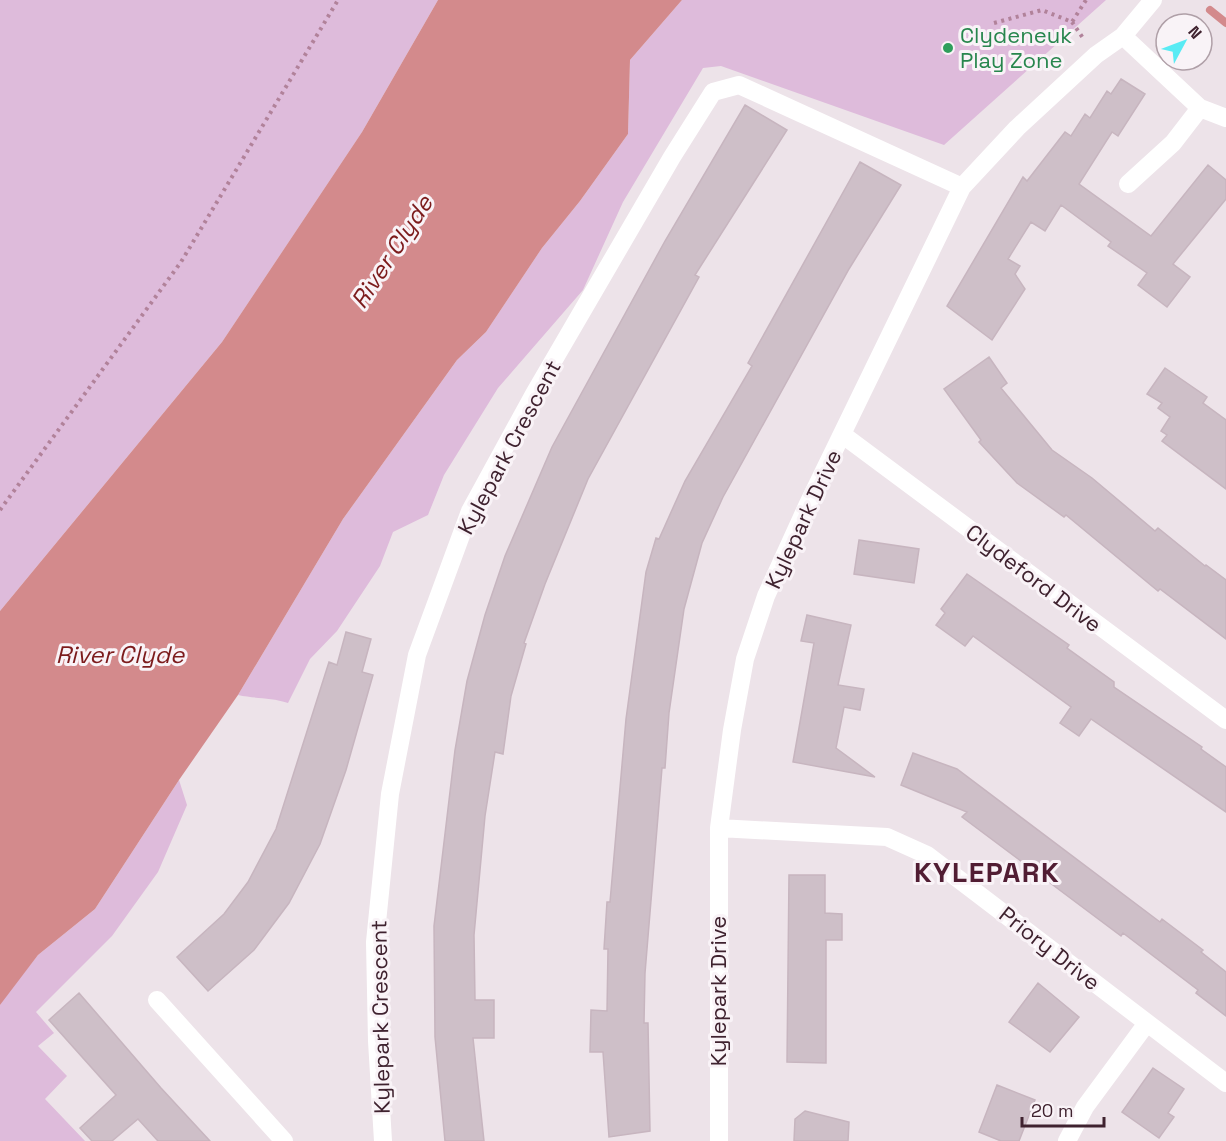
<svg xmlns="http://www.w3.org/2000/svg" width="1226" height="1141" viewBox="0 0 1226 1141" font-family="'Space Grotesk',sans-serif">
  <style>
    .green { fill: #debbdb }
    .water { fill: #d38a8c }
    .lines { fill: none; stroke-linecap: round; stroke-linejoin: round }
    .stream { stroke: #d38a8c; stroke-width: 8 }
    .building { fill: #cebfc8; stroke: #c7b5bf; stroke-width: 1.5 }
    .path { stroke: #b1829a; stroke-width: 4; stroke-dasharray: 3 4.5; stroke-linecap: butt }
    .minor { stroke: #fff; stroke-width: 18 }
    .leisure-dot { fill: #2e9e5b; stroke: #f9f3f7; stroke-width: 2 }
    .labels { text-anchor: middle; stroke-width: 6; stroke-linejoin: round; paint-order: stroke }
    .leisure-label { font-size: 22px; fill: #27864d; stroke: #f9f3f7; text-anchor: start }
    .street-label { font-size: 22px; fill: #3f222f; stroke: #f9f3f7 }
    .water-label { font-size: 24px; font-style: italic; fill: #7c1b1c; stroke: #f9f3f7 }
    .district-label { font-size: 28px; font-weight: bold; letter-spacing: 1.5px; fill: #511d33; stroke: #f9f3f7 }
  </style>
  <rect width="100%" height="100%" fill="#ede3e9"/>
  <path class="green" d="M 0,0 L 438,0 L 362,132 L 222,342 L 0,611 Z
    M 682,0 L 1106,0 L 944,145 L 721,66 L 703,68 L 623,202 L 583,290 L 498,388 L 444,475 L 428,515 L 393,532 L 380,566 L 337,631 L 310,659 L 288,703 C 271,697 256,699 238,695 L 343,519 L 457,360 L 486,332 L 542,248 L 580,201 L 628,134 L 630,60 Z
    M 179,780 L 187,805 L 158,872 L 112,936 L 36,1012 L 54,1033 L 38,1046 L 67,1076 L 45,1099 L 85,1141 L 0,1141 L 0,1005 L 3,999 L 38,955 L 95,909 Z"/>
  <path class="water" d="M 438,0 L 682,0 L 630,60 L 628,134 L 580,201 L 542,248 L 486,332 L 457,360 L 343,519 L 238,695 L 179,780 L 95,909 L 38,955 L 0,1005 L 0,611 L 222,342 L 362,132 Z"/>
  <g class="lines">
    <path class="stream" d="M 1210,10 L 1226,23"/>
  </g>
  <path class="building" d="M 1121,79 L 1145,94 L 1118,136 L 1112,132 L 1079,184 L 1151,236 L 1208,165 L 1226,180 L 1226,199 L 1173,264 L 1190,277 L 1167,307 L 1138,285 L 1147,273 L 1108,246 L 1111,242 L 1061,205 L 1045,231 L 1031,222 L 1008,259 L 1020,266 L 1015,274 L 1025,289 L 992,340 L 947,306 L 1023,177 L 1027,181 L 1065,132 L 1071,136 L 1085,114 L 1090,118 L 1107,91 L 1111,94 Z
    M 745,105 L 787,130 L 695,275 L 699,277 L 588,479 L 545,584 L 524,643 L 526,644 L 511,696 L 503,754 L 495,752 L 485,816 L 474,935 L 475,1000 L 494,1000 L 494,1038 L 473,1038 L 484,1141 L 445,1141 L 435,1037 L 434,926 L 455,750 L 467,681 L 485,615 L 505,556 L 552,447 L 665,241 Z
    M 860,162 L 901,185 L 849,269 L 723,497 L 702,543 L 684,609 L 669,713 L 665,768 L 662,768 L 645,973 L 644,1023 L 648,1023 L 650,1131 L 609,1137 L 603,1052 L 590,1052 L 591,1010 L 607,1011 L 608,949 L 604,949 L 607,902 L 610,902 L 626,719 L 646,572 L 656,538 L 659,539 L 685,481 L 752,366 L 748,363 Z
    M 989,357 L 1007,383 L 1001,388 L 1052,450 L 1092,478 L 1155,531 L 1158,528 L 1205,566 L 1206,565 L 1226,580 L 1226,639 L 1160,589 L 1158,591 L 1066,515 L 1064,517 L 1017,483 L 979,442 L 981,440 L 944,389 Z
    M 1165,368 L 1207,397 L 1203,403 L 1226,420 L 1226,489 L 1162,441 L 1167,435 L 1161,431 L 1170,417 L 1158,408 L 1162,403 L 1147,394 Z
    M 859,540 L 919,549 L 914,583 L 854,574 Z
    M 967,574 L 1069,645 L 1067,648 L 1114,682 L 1114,687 L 1202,747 L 1201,749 L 1226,767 L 1226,812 L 1091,719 L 1079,736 L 1060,723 L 1071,707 L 973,636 L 965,646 L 936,625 L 945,613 L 941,609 Z
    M 807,615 L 851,625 L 838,685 L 864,689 L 860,710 L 844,707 L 836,748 L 875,777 L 793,762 L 814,643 L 801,641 Z
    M 346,632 L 371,639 L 362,672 L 373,675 L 346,770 L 320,844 L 289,903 L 254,950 L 208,991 L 177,957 L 224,914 L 248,882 L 276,829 L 329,662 L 337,665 Z
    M 913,753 L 957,769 L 1160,922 L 1162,919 L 1203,950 L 1201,952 L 1226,972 L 1226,1016 L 1196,993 L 1198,990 L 1123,933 L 1121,936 L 962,817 L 967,812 L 901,785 Z
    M 789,875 L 825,875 L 825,913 L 842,914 L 842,940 L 826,940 L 826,1063 L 787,1062 Z
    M 1038,983 L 1079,1017 L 1050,1052 L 1009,1022 Z
    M 79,993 L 161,1088 L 210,1141 L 158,1141 L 138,1119 L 112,1141 L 92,1141 L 80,1128 L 116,1095 L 49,1020 Z
    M 1153,1068 L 1184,1089 L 1168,1113 L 1174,1117 L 1159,1138 L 1122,1112 Z
    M 997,1085 L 1035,1100 L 1019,1141 L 1001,1141 L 979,1132 Z
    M 805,1111 L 849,1122 L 848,1141 L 794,1141 L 795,1119 Z"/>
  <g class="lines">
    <path class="path" d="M 1072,22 L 1083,38
      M 994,23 L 1042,10 L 1072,22 L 1086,0
      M 0,510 L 181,262 L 338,0"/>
    <path class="minor" d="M 1123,36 L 1200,108 L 1226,118
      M 1128,184 L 1173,143 L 1200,108
      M 843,435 L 1226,720
      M 719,828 L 887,837 L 927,855 L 1226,1083
      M 157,1000 L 284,1141
      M 383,1141 L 377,1041 L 375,942 L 390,794 L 417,655 L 470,511 L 534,394 L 672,157 L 713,92 L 739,85 L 962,187
      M 719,1141 L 719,828 L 732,730 L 745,659 L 766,596 L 807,506 L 962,187 L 1017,128 L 1096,55 L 1123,36 L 1153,0
      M 1067,1141 L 1085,1107 L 1147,1023"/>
  </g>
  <circle class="leisure-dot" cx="948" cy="48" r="6"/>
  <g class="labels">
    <g class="leisure-label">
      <text x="960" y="43">Clydeneuk<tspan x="960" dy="25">Play Zone</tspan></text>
    </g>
    <g class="street-label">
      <text transform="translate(509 447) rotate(-62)" y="8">Kylepark Crescent</text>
      <text transform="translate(803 519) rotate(-65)" y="8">Kylepark Drive</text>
      <text transform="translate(1034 578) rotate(37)" y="8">Clydeford Drive</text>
      <text transform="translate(1050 948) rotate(38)" y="8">Priory Drive</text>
      <text transform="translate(718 991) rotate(-90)" y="8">Kylepark Drive</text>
      <text transform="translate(380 1017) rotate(-91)" y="8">Kylepark Crescent</text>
    </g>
    <g class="water-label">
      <text transform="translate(392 252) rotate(-57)" y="8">River Clyde</text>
      <text x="120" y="663">River Clyde</text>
    </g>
    <g class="district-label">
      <text x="987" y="882">KYLEPARK</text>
    </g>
  </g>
  <g transform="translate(1184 42) rotate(49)"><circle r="28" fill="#f9f3f7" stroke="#af9fa7" stroke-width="1.5"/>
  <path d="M0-4.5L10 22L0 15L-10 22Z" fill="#59ebf4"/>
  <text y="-9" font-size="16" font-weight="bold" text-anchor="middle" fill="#3f222f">N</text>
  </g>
  <path d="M1022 1117v9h82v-9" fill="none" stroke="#3f222f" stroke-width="3"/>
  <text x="1031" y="1117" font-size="18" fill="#3f222f" stroke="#f9f3f7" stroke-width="4.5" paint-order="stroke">20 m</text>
</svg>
